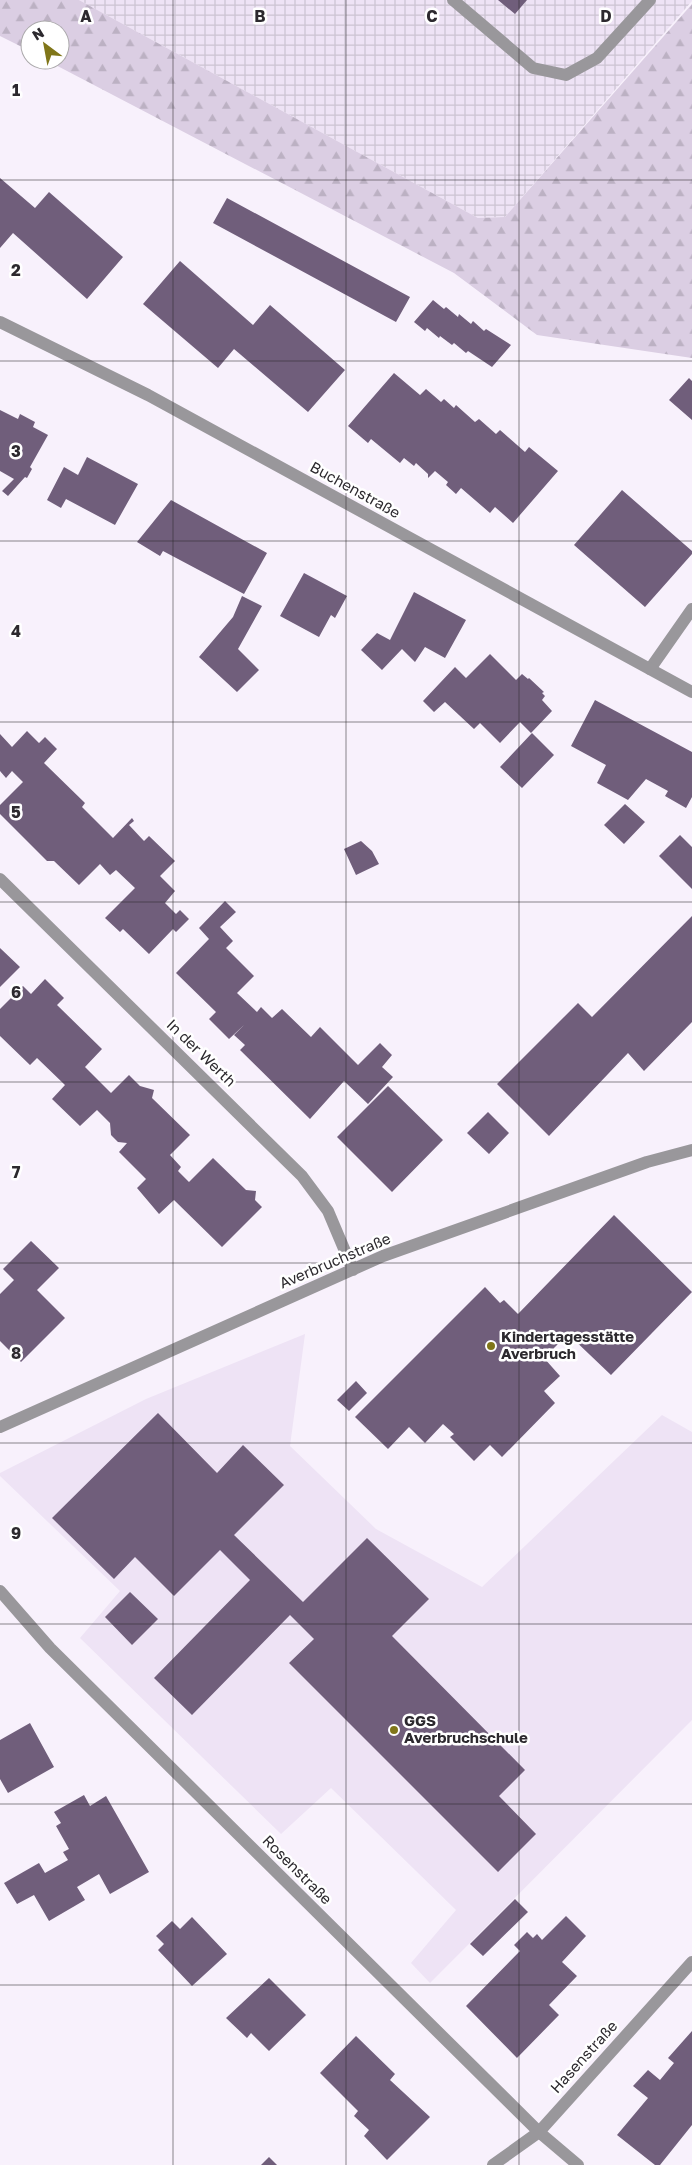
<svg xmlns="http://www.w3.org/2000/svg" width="692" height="2165" viewBox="0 0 692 2165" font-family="'Golos Text',sans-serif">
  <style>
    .built { fill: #eee3f5 }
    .industrial { fill: url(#industrial-grid) }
    .forest { fill: url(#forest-firs) }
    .building { fill: #705e7b }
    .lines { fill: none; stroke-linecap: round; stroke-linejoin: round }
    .service { stroke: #99979b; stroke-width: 12 }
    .minor { stroke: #99979b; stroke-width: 12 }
    .grid { fill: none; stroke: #2c292e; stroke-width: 1; stroke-opacity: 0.55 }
    .poi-dot { fill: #807619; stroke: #fff; stroke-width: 2 }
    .labels { text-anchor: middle; stroke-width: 5; stroke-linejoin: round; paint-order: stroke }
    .street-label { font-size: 15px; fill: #2c292e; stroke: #fff }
    .poi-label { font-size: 15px; font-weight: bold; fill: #2c292e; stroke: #fff; text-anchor: start }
    .grid-label { font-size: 16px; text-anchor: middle; font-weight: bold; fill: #2c292e; stroke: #fff; stroke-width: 5; stroke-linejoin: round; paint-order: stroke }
  </style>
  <defs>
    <pattern id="industrial-grid" width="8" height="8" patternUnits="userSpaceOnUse" patternTransform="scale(1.25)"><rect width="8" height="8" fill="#eee3f5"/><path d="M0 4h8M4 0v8" fill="none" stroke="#ccc3d2"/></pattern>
    <pattern id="forest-firs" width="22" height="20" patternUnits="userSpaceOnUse" patternTransform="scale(1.25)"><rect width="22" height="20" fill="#dbcee3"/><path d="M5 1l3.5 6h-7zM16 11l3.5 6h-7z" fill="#bcb1c3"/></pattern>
  </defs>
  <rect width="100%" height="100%" fill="#f8f1fc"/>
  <path class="built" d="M 305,1334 L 290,1446 L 376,1529 L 482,1587 L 662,1415 L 692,1432 L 692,1720 L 430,1983 L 411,1963 L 456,1910 L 331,1788 L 281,1834 L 80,1638 L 120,1591 L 0,1476 L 0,1473 L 146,1399 Z"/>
  <path class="industrial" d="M 79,0 L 692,0 L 692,1 L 505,217 L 478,218 Z"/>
  <path class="forest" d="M 0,0 L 79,0 L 478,218 L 505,217 L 692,4 L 692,358 L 537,335 L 454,273 L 46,60 L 60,60 L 60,30 L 30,30 L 30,51 L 0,36 Z"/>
  <path class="building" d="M 498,0 L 527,0 L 515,14 Z
    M 0,178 L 35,208 L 49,192 L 123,257 L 87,299 L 13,233 L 0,248 Z
    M 227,198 L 410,297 L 396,322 L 213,223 Z
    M 180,261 L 253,325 L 270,305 L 345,370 L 308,412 L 234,349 L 218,368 L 143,304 Z
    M 433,300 L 444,309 L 446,307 L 458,317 L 459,314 L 471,324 L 473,321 L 484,331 L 486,329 L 511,345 L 492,367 L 468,351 L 466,353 L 454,343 L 452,345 L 440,336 L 439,338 L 427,328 L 425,331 L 414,322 Z
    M 394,373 L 420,395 L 426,389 L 441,402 L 444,399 L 454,408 L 456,405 L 475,422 L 479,419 L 496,434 L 500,430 L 525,452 L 529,447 L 558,471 L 513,523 L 495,507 L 490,513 L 461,488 L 456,494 L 446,485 L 448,482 L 435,471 L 428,478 L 428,474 L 416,463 L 414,466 L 404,458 L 400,463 L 371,439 L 368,443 L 348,426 Z
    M 689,378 L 692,381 L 692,420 L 669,400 Z
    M 0,410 L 18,419 L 20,414 L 35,422 L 33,427 L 48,435 L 30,467 L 32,469 L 27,478 L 25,477 L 8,496 L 2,491 L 14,479 L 0,471 Z
    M 87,457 L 138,484 L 115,525 L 66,499 L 61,508 L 47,500 L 64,467 L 78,475 Z
    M 622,490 L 692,551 L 692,554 L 645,607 L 574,545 Z
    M 171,500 L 267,553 L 244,594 L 163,551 L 160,556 L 137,542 Z
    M 304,573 L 347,596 L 335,618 L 331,615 L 319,637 L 280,616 Z
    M 414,592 L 466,620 L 445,658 L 425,647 L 415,662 L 402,649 L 382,670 L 361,650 L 377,633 L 390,640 Z
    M 242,596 L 262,606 L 238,649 L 259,670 L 237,692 L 199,657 L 233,617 Z
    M 490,654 L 516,680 L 522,674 L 528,679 L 529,678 L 544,692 L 542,693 L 545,696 L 542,700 L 552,711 L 531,733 L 520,722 L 500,743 L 480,723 L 474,729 L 445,702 L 434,712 L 423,701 L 455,667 L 466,678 Z
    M 595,700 L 692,752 L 692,797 L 686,808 L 665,796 L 668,791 L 646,779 L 628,800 L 597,783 L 606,765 L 571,746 Z
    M 27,731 L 39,743 L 45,737 L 57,749 L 44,763 L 85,803 L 82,807 L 113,838 L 132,818 L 134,821 L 129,825 L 144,841 L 149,836 L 175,861 L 160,876 L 175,891 L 165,903 L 176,914 L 180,910 L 189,919 L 176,932 L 173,929 L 149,954 L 123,929 L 120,932 L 105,918 L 135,888 L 116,870 L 110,875 L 100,864 L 79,885 L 54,861 L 47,861 L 0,814 L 0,805 L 23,782 L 12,771 L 6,778 L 0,771 L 0,734 L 12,747 Z
    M 532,733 L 554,755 L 522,788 L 500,767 Z
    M 625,804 L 645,822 L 624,844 L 604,825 Z
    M 680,835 L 692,847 L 692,889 L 659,856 Z
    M 361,841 L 372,851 L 379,864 L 356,875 L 344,849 Z
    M 225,901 L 236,912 L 220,927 L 233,941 L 226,948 L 254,976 L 237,993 L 257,1012 L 261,1007 L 272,1018 L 282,1009 L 311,1037 L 320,1027 L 358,1065 L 380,1043 L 392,1055 L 382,1067 L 393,1077 L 368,1104 L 344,1081 L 310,1119 L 240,1050 L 245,1045 L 234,1035 L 244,1025 L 229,1039 L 209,1019 L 216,1012 L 176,973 L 209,939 L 199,928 Z
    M 692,916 L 692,1022 L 644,1071 L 628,1053 L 549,1136 L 497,1084 L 578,1003 L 592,1017 Z
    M 0,948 L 20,967 L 0,987 Z
    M 45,979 L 64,998 L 57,1005 L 102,1049 L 85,1067 L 111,1093 L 129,1075 L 140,1086 L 154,1090 L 152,1098 L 190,1135 L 170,1155 L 181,1167 L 178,1171 L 189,1182 L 213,1158 L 246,1190 L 256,1191 L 255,1200 L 262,1207 L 222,1247 L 174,1200 L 159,1214 L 137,1188 L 146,1179 L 119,1152 L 127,1143 L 118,1142 L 111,1135 L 110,1123 L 97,1110 L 80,1126 L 52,1099 L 65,1085 L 37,1058 L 30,1065 L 0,1036 L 0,1009 L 23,986 L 31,994 Z
    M 388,1086 L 443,1140 L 392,1192 L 337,1137 Z
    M 488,1112 L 509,1133 L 489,1154 L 467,1133 Z
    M 614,1215 L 692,1292 L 611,1375 L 568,1334 L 544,1358 L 560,1376 L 544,1391 L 555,1403 L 502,1457 L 490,1445 L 474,1461 L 450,1437 L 454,1434 L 443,1424 L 425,1443 L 409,1427 L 388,1449 L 355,1417 L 485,1287 L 500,1303 L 504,1300 L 518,1314 Z
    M 31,1241 L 59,1268 L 37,1290 L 65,1318 L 21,1362 L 0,1341 L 0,1294 L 14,1280 L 3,1269 Z
    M 356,1381 L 367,1393 L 349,1411 L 337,1400 Z
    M 158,1413 L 217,1473 L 243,1445 L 284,1485 L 234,1535 L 303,1602 L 367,1538 L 429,1599 L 392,1636 L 525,1770 L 499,1796 L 536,1834 L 498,1872 L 289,1663 L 314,1639 L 290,1615 L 192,1715 L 154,1678 L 250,1580 L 220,1550 L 174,1596 L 135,1557 L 114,1579 L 52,1518 Z
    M 130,1592 L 158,1619 L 132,1645 L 105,1617 Z
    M 30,1723 L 54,1767 L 8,1793 L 0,1779 L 0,1740 Z
    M 84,1795 L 90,1806 L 106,1796 L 149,1872 L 110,1894 L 99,1874 L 77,1887 L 85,1900 L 49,1921 L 34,1895 L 17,1904 L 4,1883 L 39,1863 L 45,1873 L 68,1860 L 63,1852 L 69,1849 L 56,1826 L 61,1823 L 54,1812 Z
    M 515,1899 L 528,1912 L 483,1956 L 470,1944 Z
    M 566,1916 L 586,1936 L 562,1962 L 577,1976 L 549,2005 L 559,2015 L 517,2058 L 466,2006 L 520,1951 L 514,1945 L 527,1932 L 533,1938 L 537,1934 L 542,1940 Z
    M 192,1917 L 227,1954 L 192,1986 L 158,1950 L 164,1944 L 156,1936 L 172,1921 L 180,1929 Z
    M 269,1978 L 306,2015 L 269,2051 L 251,2033 L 247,2038 L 226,2018 Z
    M 692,2031 L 692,2125 L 660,2165 L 655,2165 L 617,2135 L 648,2098 L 633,2086 L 648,2070 L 660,2080 L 674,2063 L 668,2058 Z
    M 356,2036 L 395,2074 L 390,2080 L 430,2117 L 387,2160 L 364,2136 L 369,2130 L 354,2116 L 358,2111 L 320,2073 Z
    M 269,2157 L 277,2165 L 261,2165 Z"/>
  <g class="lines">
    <path class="service" d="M 453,0 L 533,68 L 566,75 L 597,58 L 650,0
      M 650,669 L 692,609"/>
    <path class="minor" d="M 0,322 L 148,395 L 692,692
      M 0,879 L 302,1176 L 328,1211 L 353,1270
      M 0,1427 L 383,1256 L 647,1162 L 692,1150
      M 0,1591 L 50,1648 L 539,2132 L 578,2165
      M 493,2165 L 539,2132 L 692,1962"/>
  </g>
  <path class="grid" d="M 173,0 L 173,2165M 346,0 L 346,2165M 519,0 L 519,2165M 0,180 L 692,180M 0,361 L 692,361M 0,541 L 692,541M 0,722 L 692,722M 0,902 L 692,902M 0,1082 L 692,1082M 0,1263 L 692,1263M 0,1443 L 692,1443M 0,1624 L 692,1624M 0,1804 L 692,1804M 0,1985 L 692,1985"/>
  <g class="poi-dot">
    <circle cx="491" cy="1346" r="5"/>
    <circle cx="394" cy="1730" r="5"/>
  </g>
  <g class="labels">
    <g class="street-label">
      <text transform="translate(355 490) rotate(29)" y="5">Buchenstraße</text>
      <text transform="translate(201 1053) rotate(44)" y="5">In der Werth</text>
      <text transform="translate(335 1261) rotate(-23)" y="5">Averbruchstraße</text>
      <text transform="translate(297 1870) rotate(45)" y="5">Rosenstraße</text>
      <text transform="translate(584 2057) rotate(-48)" y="5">Hasenstraße</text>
    </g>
    <g class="poi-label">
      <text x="501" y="1342">Kindertagesstätte<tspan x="501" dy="17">Averbruch</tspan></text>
      <text x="404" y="1726">GGS<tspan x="404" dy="17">Averbruchschule</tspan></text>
    </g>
  </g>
  <g class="grid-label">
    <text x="86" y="22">A</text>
    <text x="260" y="22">B</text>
    <text x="432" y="22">C</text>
    <text x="606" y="22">D</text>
    <text x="16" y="96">1</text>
    <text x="16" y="276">2</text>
    <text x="16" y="457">3</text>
    <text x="16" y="637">4</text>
    <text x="16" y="818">5</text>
    <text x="16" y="998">6</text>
    <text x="16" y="1178">7</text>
    <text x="16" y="1359">8</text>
    <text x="16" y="1539">9</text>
  </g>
  <g transform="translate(45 45) rotate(328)"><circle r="24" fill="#ffffff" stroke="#aba9ab"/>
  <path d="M0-4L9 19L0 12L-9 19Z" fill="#807619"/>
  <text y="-8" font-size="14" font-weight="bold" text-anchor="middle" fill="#2c292e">N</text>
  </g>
</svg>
